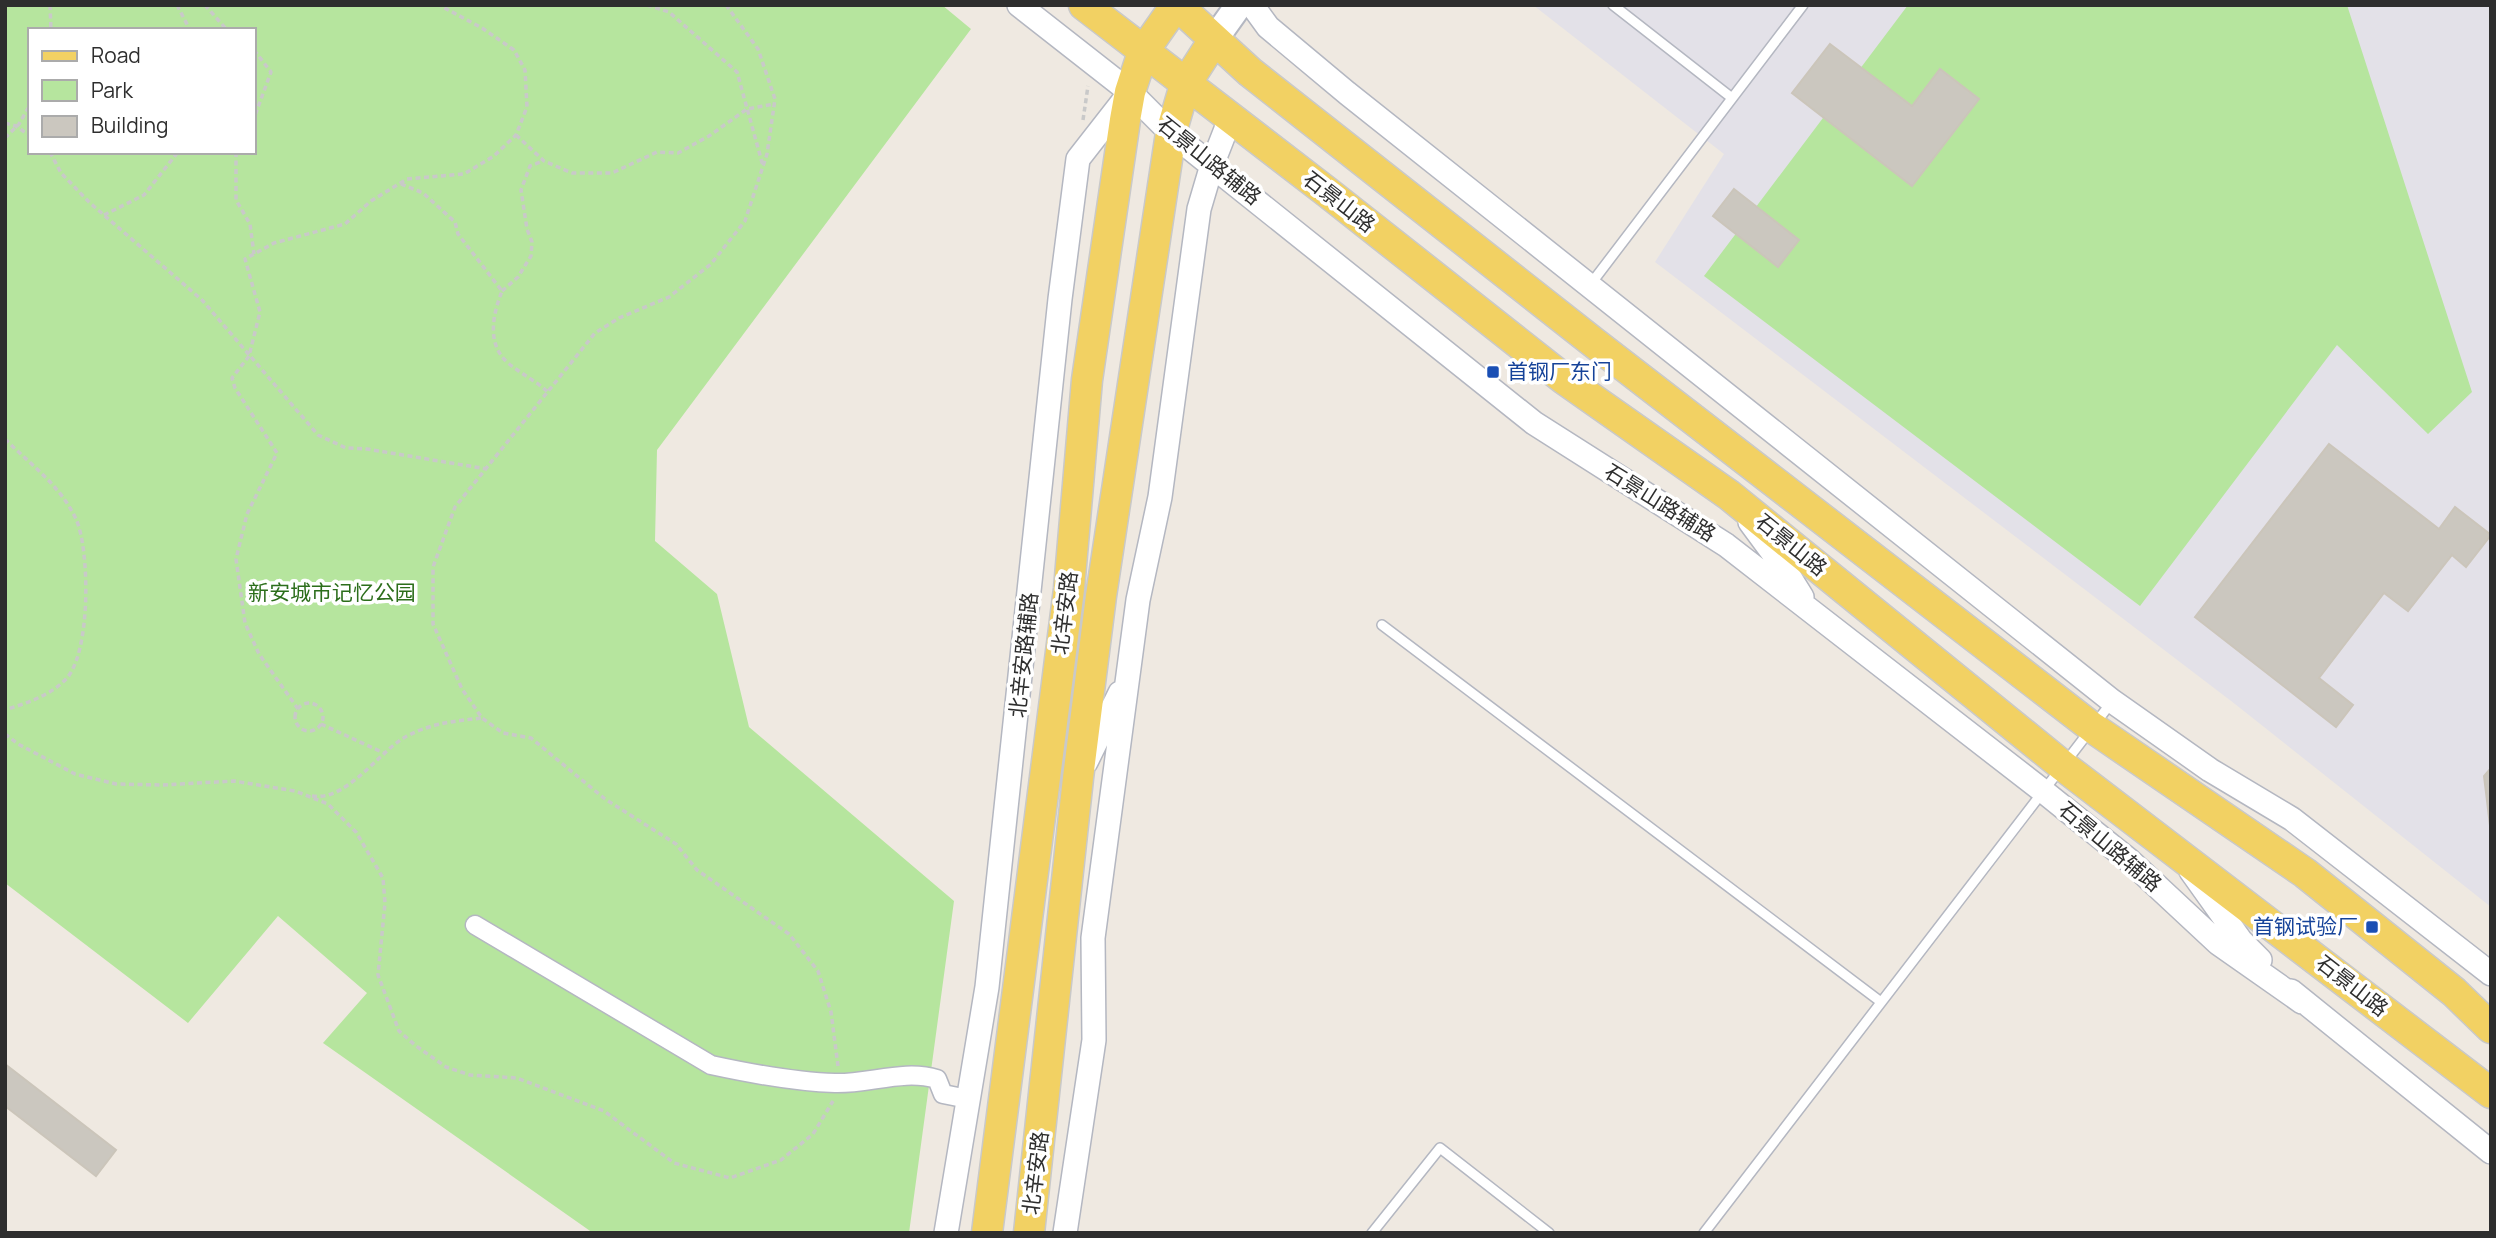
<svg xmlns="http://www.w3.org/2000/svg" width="2496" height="1238" viewBox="0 0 2496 1238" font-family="Manrope,'Noto Sans SC',sans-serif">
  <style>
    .industrial { fill: #e3e1e8 }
    .green { fill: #b6e59e; fill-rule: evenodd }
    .building { fill: #cbc7bf; stroke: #cbc5ba; stroke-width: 2 }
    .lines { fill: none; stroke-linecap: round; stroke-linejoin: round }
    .service-casing { stroke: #b4b7c1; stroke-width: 12 }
    .minor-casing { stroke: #b4b7c1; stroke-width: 21 }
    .tertiary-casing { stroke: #b4b7c1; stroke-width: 26 }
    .secondary-casing { stroke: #b4b7c1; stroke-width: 30 }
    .primary-casing { stroke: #c9c9c9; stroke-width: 33 }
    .path { stroke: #c9c9c9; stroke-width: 3.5; stroke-dasharray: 5 3.5; stroke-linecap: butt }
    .service { stroke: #fff; stroke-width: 9 }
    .minor { stroke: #fff; stroke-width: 18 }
    .tertiary { stroke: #fff; stroke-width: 23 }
    .secondary { stroke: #fff; stroke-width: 26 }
    .primary { stroke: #f2d163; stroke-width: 30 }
    .transit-dot { fill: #1a4fb4; stroke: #fff; stroke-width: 2.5 }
    .labels { text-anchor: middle; stroke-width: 7; stroke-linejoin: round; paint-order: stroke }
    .street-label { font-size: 21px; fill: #2e2e2e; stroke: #fff }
    .transit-label { font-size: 21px; fill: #164399; stroke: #fff; text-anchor: start }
    .park-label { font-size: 21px; fill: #2c6e1b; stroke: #fff }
  </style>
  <rect width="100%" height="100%" fill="#efe9e1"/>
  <path class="industrial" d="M 1533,5 L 2491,5 L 2491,907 L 2235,704 L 1655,262 L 1724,154 Z"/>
  <path class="green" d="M 5,5 L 942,5 L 971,29 L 657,450 L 655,541 L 717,594 L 749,727 L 954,901 L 909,1233 L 593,1233 L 323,1043 L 367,993 L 278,916 L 188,1023 L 5,883 ZM 30,30 L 254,30 L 254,152 L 30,152 Z
    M 1908,5 L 2347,5 L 2472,392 L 2428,434 L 2337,345 L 2140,606 L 1704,276 Z"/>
  <path class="building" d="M 1830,44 L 1912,106 L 1940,69 L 1979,99 L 1912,186 L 1792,93 Z
    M 1734,189 L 1799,240 L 1778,267 L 1713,216 Z
    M 2329,444 L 2439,529 L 2455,507 L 2491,535 L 2466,567 L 2452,555 L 2408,611 L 2384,593 L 2319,678 L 2353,705 L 2336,727 L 2195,617 Z
    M 2491,768 L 2491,834 L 2484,776 Z
    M 5,1064 L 116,1150 L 96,1176 L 5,1106 Z"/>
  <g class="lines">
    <g class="service-casing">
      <path id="service" d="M 1613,5 L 1732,98
        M 1590,285 L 1803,5
        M 1382,625 L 1881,1002
        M 1372,1233 L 1440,1148 L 1549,1233
        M 1704,1233 L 2111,703"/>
    </g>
    <g class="minor-casing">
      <path id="minor" d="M 475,925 L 711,1065 C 748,1073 798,1082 835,1083 C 869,1084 904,1069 937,1079 L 943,1094 L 968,1099"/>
    </g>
    <g class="tertiary-casing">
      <path id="tertiary" d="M 1019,5 L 1130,92 L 1171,133 L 1534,423 L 1726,545 L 2043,791 L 2130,861 L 2218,943 L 2302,1002
        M 1252,5 L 1268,27 L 1347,93 L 2112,701 L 2210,770 L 2292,819 L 2491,974
        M 1750,522 L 1784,568 L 1802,597
        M 1086,762 L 1120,693
        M 2191,871 L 2241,941 L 2260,960
        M 2291,991 L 2491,1152
        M 946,1233 L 987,987 L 1060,299 L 1078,159 L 1128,95
        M 1065,1233 L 1094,1040 L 1093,938 L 1138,600 L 1160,497 L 1199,209 L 1212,165 L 1230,119"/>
    </g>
    <g class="secondary-casing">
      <path id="secondary" d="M 1214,40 L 1239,5"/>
    </g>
    <g class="primary-casing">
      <path id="primary" d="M 1084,5 L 1327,192 L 1564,379 L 1729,495 L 2063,766 L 2491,1093
        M 1177,5 L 1250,72 L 1593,342 L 2093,728 L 2305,873 L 2454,992 L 2491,1028
        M 987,1233 L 1069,589 L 1087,380 L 1125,120 L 1130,92 L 1143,52 L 1176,5
        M 1029,1233 L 1078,778 L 1101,596 L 1171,133 L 1185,85 L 1214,40"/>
    </g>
    <path class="path" d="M 50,5 L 51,30
      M 177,5 L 190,30
      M 205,5 L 227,30
      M 647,5 L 669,12 L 737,72 L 763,166
      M 726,5 L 758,49 L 775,99 L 767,154 L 745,221 L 711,264 L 669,297 L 619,318 L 595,333 L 455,507 L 433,567 L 433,624 L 462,689 L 482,718 L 503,733 L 531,738 L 605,799 L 676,844 L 697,870 L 789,934 L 818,971 L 831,1012 L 838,1066
      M 254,50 L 271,72 L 254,118
      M 1083,120 L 1088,86
      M 5,123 L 16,126 L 30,136
      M 516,135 L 544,161 L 572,173 L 612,173 L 657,152 L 678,153 L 709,136 L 747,109 L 774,104
      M 5,138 L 19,124 L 30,105
      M 50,152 L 61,173 L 90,203 L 202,300 L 318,435 L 346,448 L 367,449 L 487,469
      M 236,152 L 236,200 L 250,224 L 254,254
      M 401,184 L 423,193 L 455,222 L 458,234 L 502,291 C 493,314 486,344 508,363 C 520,373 536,381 548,392
      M 104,215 L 144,195 L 178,152
      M 502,291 L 518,277 L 531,256 L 532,242 L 527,229 L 521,190 L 530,166 L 543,161
      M 5,439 C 31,465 60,485 76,519 C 90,550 91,653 66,679 C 50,696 26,703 5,710
      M295 717a14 14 0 1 1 28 0a14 14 0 1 1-28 0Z
      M 298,709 L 259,654 L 245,623 L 236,559 L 247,514 L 277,453 L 235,388 L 232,378 L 249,356 L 260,312 L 245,259 L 274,243 L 345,224 L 371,201 L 407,179 L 464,174 L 494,156 L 516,135 L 527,107 L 525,70 L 514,50 L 482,28 L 439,5
      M 321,724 L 386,754
      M 5,734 L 18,744 L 75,774 L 116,784 L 163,785 L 234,781 L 295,791 L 328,804 L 356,832 L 383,878 L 385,903 L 378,975 L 399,1031 L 416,1046 L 446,1067 L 470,1075 L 517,1078 L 604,1111 L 674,1163 L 730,1178 L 781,1160 L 813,1134 L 833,1101
      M 312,796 C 347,802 380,750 407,736 C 432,723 455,721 482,718"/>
    <use href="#service" class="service"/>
    <use href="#minor" class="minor"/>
    <use href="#tertiary" class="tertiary"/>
    <use href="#secondary" class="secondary"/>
    <use href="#primary" class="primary"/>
  </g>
  <g class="transit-dot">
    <rect x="1486" y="365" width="14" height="14" rx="3.5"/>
    <rect x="2365" y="920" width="14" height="14" rx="3.5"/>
  </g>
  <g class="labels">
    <g class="street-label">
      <text transform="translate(1209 161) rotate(39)" y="7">石景山路辅路</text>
      <text transform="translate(1339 202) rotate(38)" y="7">石景山路</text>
      <text transform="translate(1660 503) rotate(32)" y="7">石景山路辅路</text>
      <text transform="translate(1791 545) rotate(39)" y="7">石景山路</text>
      <text transform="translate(1065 613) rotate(-83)" y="7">北辛安路</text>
      <text transform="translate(1024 655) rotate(-84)" y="7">北辛安路辅路</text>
      <text transform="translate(2110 847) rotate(40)" y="7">石景山路辅路</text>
      <text transform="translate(2352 986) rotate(38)" y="7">石景山路</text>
      <text transform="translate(1036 1173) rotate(-83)" y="7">北辛安路</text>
    </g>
    <g class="transit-label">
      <text x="1507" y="379">首钢厂东门</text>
      <text x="2358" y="934" text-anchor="end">首钢试验厂</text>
    </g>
    <g class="park-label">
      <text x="332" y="600">新安城市记忆公园</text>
    </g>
  </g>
  <rect width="2496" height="1238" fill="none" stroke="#2e2e2e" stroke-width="14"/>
  <rect x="28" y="28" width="228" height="126" fill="#ffffff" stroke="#ababab" stroke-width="2"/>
  <rect x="42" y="51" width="35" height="10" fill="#f2d163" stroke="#ababab" stroke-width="2"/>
  <text x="91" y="63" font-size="21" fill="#2e2e2e">Road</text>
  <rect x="42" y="80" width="35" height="21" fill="#b6e59e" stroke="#ababab" stroke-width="2"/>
  <text x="91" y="98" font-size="21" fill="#2e2e2e">Park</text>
  <rect x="42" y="116" width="35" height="21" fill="#cbc7bf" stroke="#ababab" stroke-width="2"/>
  <text x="91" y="133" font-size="21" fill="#2e2e2e">Building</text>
</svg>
